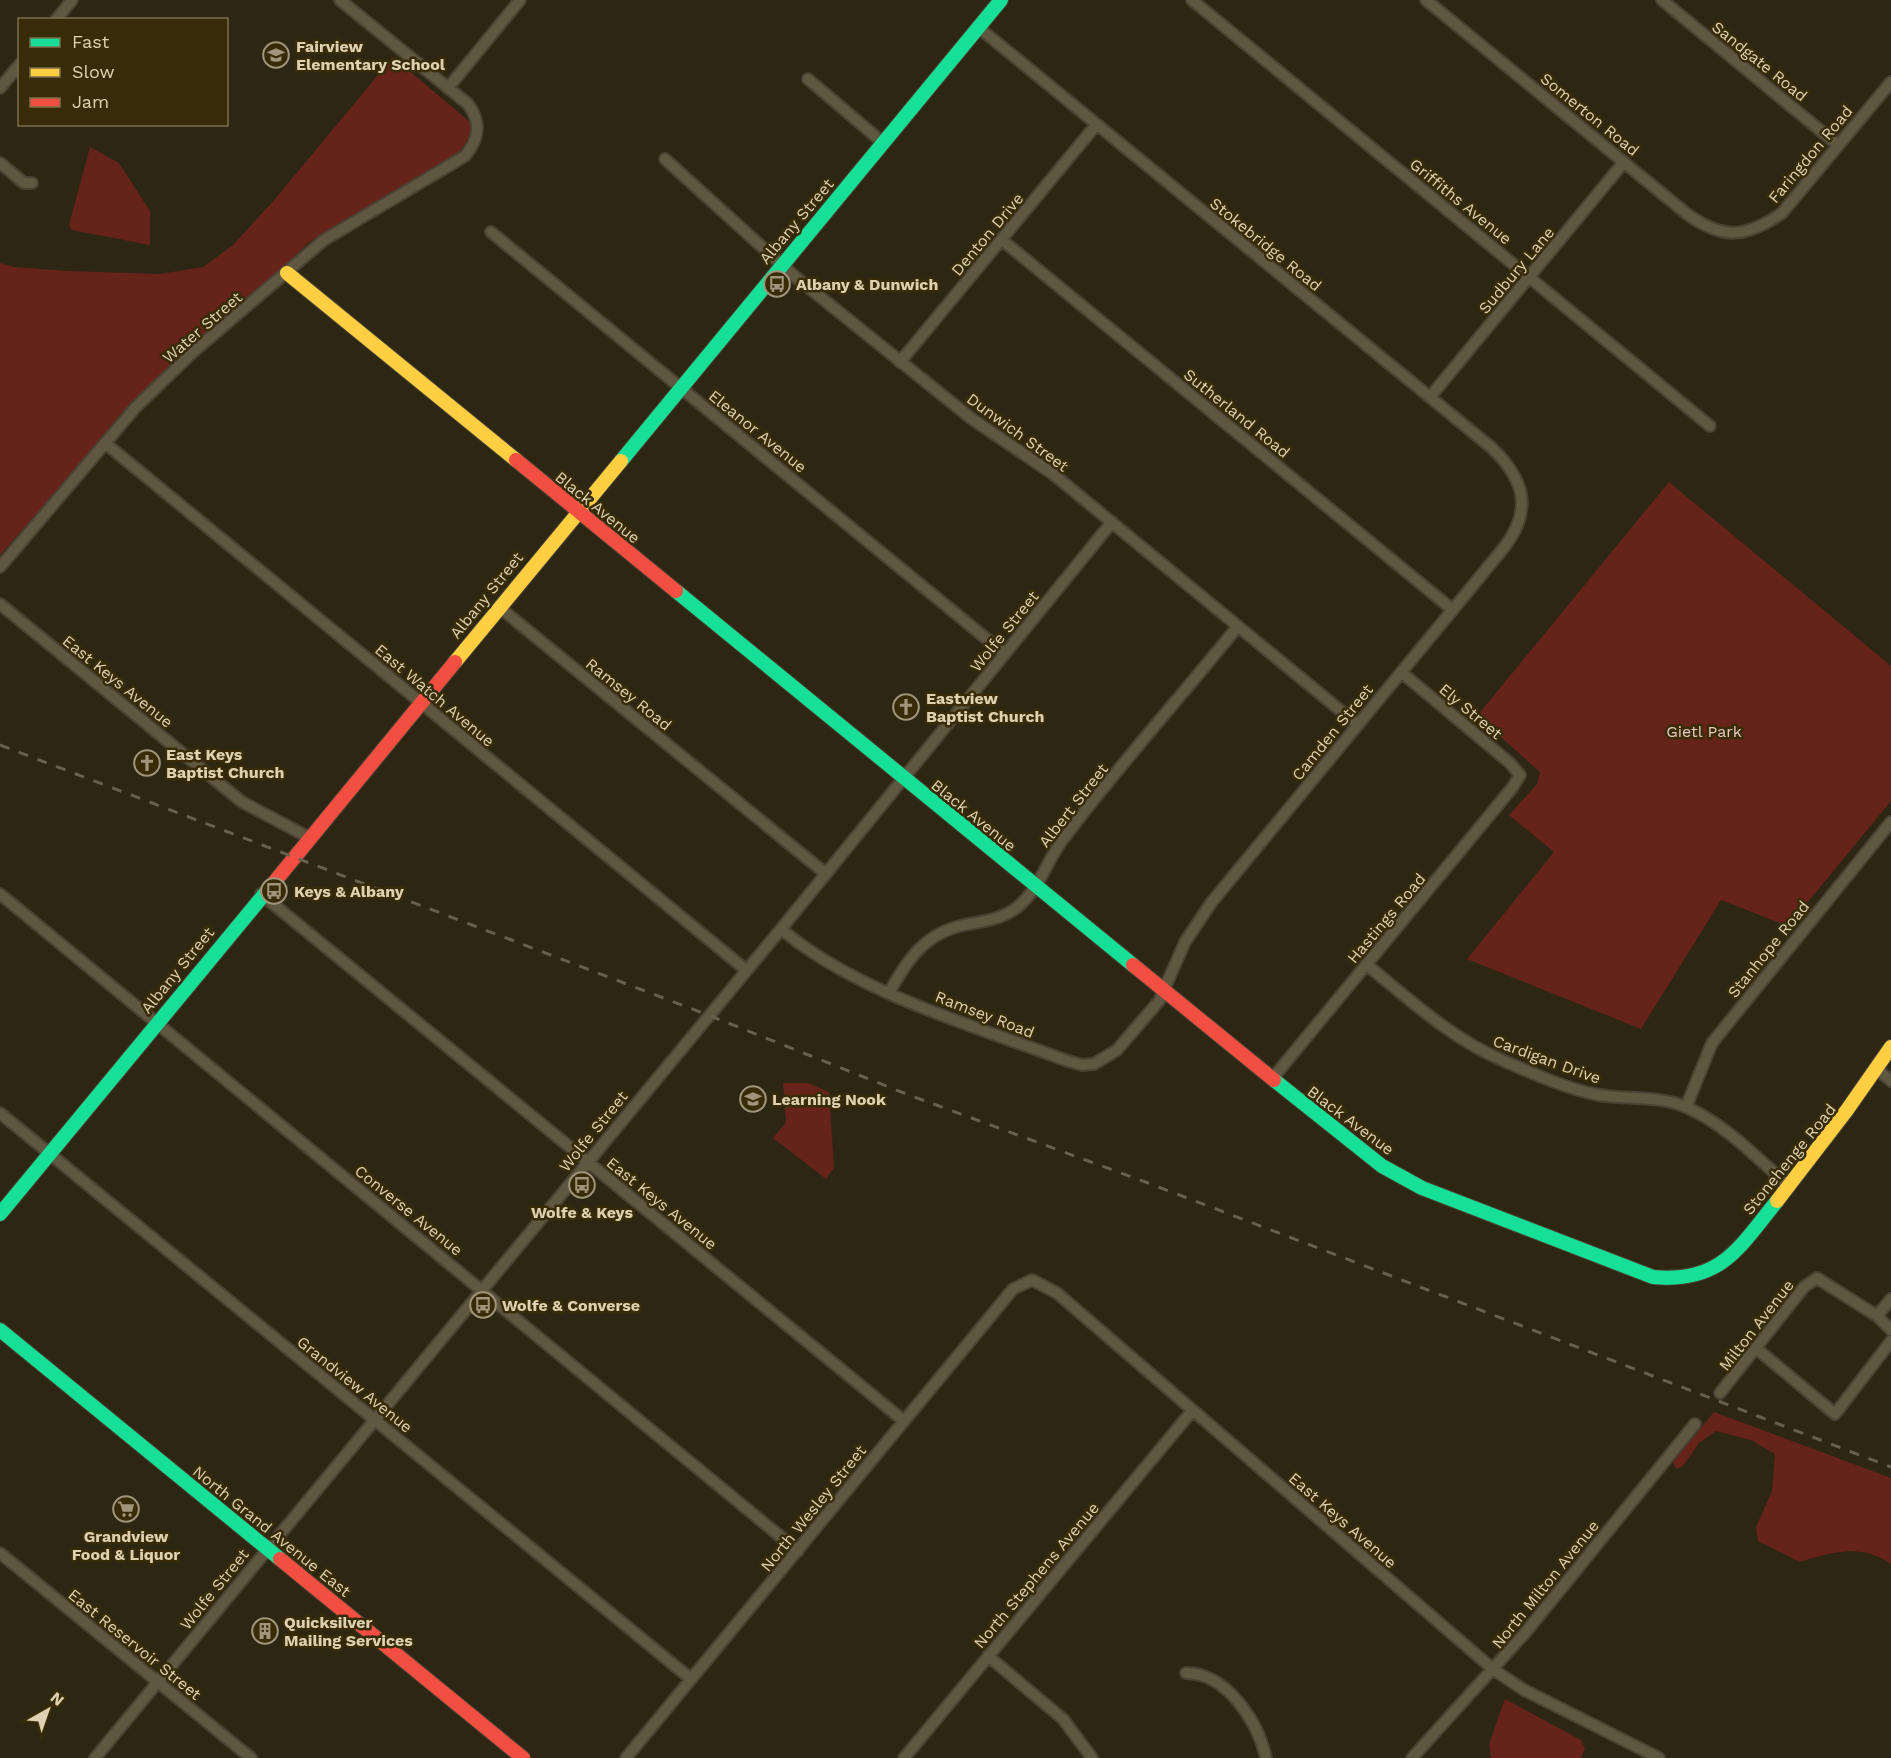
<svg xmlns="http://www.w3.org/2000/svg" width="1891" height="1758" viewBox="0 0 1891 1758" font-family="'Work Sans',sans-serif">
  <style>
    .green { fill: #65231a }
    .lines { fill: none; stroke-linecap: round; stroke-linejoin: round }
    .street-casing { stroke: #494232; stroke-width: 14 }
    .fast-casing { stroke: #494232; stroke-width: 16 }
    .slow-casing { stroke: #494232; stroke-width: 16 }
    .jam-casing { stroke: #494232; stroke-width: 16 }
    .street { stroke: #605741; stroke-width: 10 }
    .fast { stroke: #16e098; stroke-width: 14 }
    .slow { stroke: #ffcf43; stroke-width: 14 }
    .jam { stroke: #f24e42; stroke-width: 14 }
    .rail { stroke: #67604d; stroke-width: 3; stroke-dasharray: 10 10; stroke-linecap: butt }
    .labels { text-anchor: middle; stroke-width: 5; stroke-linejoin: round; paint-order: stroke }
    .poi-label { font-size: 16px; font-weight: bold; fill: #ddd1b1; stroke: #382c08; text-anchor: start }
    .street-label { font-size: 16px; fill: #ddd1b1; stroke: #382c08 }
    .park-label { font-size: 16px; fill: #e9c7c1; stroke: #382c08 }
  </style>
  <rect width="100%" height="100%" fill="#2d2613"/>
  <path class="green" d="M 393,57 L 471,123 C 471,135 467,142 459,152 L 308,243 L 285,266 L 157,378 L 0,555 L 0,263 L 14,267 L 68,271 L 160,274 L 203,267 L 233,245 L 275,199 Z
    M 90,147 L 119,163 L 150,211 L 150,245 L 72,230 L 69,225 Z
    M 1669,482 L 1891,666 L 1891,801 L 1788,926 L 1721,900 L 1641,1029 L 1467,959 L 1554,852 L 1509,815 L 1537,784 L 1540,772 L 1477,716 Z
    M 783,1083 L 808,1083 L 829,1092 L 834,1168 L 826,1179 L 773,1138 L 786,1122 Z
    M 1714,1412 L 1891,1478 L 1891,1564 C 1861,1543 1832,1552 1800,1562 L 1758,1541 L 1756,1527 L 1772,1491 L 1775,1454 L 1751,1440 L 1716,1431 L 1699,1443 L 1683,1466 L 1676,1469 L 1673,1462 Z
    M 1505,1699 L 1581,1740 L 1585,1749 L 1581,1758 L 1491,1758 L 1489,1744 Z"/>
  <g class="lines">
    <g class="street-casing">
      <path id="street" d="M 1192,0 L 1710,426
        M 1426,0 L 1687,214 C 1723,240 1746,238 1782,213 L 1891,82
        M 1662,0 L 1838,145
        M 56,20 L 72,0
        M 808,79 L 882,142
        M 0,88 L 20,64
        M 448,88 L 520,0
        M 665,159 L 793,275 L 972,419 L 1053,474 L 1358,725
        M 0,163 L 24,183 L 32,183
        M 491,232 L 1005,654
        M 1002,240 L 1453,610
        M 900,362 L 1096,125
        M 1430,397 L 1624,162
        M 105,443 L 746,970
        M 0,567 L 135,408 L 192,353 L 324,240 L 465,156 C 479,139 482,123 468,104 L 340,0
        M 0,604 L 242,802 L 308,837
        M 499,607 L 825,873
        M 0,894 L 798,1551
        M 261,894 L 904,1421
        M 781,929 C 857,993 972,1025 1065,1060 L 1082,1065 L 1094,1064 L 1117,1050 L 1159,1001 L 1185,942 L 1211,903 L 1502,550 C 1533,512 1526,481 1492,448 L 978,27
        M 1367,965 C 1410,1000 1453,1040 1504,1061 C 1534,1074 1567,1089 1599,1095 C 1628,1100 1661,1095 1688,1108 C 1726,1125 1758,1159 1789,1186
        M 889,993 C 907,960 925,933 964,925 C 985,921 1006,919 1022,903 C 1041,885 1048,858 1064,838 C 1119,765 1181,697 1238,626
        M 1877,1069 L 1891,1081
        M 1272,1079 L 1512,788 L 1520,775 L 1510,763 L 1401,672
        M 1686,1107 L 1712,1043 L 1891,822
        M 0,1113 L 691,1679
        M 1877,1316 L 1891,1299
        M 1757,1349 L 1835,1414 L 1891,1341
        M 1720,1393 L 1804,1287 L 1817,1278 L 1877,1316 L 1891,1330
        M 0,1553 L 251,1758
        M 988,1656 L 1063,1719 L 1092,1758
        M 1186,1673 C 1227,1673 1258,1722 1266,1758
        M 95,1758 L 781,929 L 1112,522
        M 626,1758 L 1013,1289 L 1032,1280 L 1057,1293 L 1494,1670 L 1524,1690 L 1659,1758
        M 904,1758 L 1192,1411
        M 1412,1758 L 1525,1633 L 1695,1424"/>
    </g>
    <g class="fast-casing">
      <path id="fast" d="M 621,461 L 1001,0
        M 676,591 L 1133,965
        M 1274,1080 L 1382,1166 L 1422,1188 L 1653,1277 C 1721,1283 1738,1249 1777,1201
        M 0,1214 L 267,891
        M 0,1330 L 280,1559"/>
    </g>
    <g class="slow-casing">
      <path id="slow" d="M 287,273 L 516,460
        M 455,662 L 621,461
        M 1777,1201 L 1847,1110 L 1891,1047"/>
    </g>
    <g class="jam-casing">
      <path id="jam" d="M 516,460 L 676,591
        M 267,891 L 455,662
        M 1133,965 L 1274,1080
        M 280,1559 L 523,1758"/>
    </g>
    <use href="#street" class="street"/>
    <use href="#fast" class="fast"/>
    <use href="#slow" class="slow"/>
    <use href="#jam" class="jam"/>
    <path class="rail" d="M 0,745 L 708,1015 L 909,1095 L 1148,1183 L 1891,1467"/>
  </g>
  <defs>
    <g id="school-ring" transform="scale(1.35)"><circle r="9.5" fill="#382c08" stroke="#9f957a" stroke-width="1.5"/><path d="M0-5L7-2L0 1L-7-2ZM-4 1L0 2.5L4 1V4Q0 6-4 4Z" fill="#9f957a"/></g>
    <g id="bus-ring" transform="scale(1.35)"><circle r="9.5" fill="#382c08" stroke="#9f957a" stroke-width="1.5"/><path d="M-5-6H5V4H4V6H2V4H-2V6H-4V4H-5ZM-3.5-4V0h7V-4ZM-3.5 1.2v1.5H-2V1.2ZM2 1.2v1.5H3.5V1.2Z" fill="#9f957a"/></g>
    <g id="church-ring" transform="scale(1.35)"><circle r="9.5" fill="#382c08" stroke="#9f957a" stroke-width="1.5"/><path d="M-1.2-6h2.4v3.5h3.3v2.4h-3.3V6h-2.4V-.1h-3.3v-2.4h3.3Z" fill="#9f957a"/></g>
    <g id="supermarket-ring" transform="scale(1.35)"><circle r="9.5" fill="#382c08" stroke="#9f957a" stroke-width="1.5"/><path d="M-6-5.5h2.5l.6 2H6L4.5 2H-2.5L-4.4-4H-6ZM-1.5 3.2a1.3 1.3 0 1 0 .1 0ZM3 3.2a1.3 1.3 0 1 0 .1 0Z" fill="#9f957a"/></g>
    <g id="building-ring" transform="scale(1.35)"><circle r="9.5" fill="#382c08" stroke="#9f957a" stroke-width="1.5"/><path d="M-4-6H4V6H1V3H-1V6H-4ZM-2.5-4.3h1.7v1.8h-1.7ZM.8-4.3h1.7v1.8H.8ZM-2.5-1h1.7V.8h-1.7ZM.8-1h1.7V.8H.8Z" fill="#9f957a"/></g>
  </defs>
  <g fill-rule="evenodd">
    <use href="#school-ring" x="276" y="55"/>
    <use href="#bus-ring" x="777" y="284"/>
    <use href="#church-ring" x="906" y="707"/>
    <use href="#church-ring" x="147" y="763"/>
    <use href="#bus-ring" x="274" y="891"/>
    <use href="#school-ring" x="753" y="1099"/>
    <use href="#bus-ring" x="582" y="1185"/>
    <use href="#bus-ring" x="483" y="1305"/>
    <use href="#supermarket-ring" x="126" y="1509"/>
    <use href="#building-ring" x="265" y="1631"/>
  </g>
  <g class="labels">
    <g class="poi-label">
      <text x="296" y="52">Fairview<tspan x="296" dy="18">Elementary School</tspan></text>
      <text x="796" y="290">Albany &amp; Dunwich</text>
      <text x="926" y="704">Eastview<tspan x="926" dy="18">Baptist Church</tspan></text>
      <text x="166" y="760">East Keys<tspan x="166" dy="18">Baptist Church</tspan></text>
      <text x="294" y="897">Keys &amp; Albany</text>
      <text x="772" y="1105">Learning Nook</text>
      <text x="582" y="1218" text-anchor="middle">Wolfe &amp; Keys</text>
      <text x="502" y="1311">Wolfe &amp; Converse</text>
      <text x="126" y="1542" text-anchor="middle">Grandview<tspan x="126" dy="18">Food &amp; Liquor</tspan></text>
      <text x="284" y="1628">Quicksilver<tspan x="284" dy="18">Mailing Services</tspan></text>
    </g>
    <g class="street-label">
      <text transform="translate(1760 61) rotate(39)" y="6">Sandgate Road</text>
      <text transform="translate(1590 114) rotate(39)" y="6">Somerton Road</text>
      <text transform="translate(1810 154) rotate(-50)" y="6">Faringdon Road</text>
      <text transform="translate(1461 201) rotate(39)" y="6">Griffiths Avenue</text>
      <text transform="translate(796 221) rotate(-50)" y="6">Albany Street</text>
      <text transform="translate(987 234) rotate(-50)" y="6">Denton Drive</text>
      <text transform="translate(1266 244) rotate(39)" y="6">Stokebridge Road</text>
      <text transform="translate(1516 270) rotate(-50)" y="6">Sudbury Lane</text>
      <text transform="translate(202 327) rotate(-41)" y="6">Water Street</text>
      <text transform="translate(1237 413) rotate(39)" y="6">Sutherland Road</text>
      <text transform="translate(758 431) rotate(39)" y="6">Eleanor Avenue</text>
      <text transform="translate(1018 432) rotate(36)" y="6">Dunwich Street</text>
      <text transform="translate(598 507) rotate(39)" y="6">Black Avenue</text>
      <text transform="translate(486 595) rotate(-51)" y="6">Albany Street</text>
      <text transform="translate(1004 631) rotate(-51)" y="6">Wolfe Street</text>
      <text transform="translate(118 681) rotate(39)" y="6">East Keys Avenue</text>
      <text transform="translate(629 694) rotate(39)" y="6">Ramsey Road</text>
      <text transform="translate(435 695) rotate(40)" y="6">East Watch Avenue</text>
      <text transform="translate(1471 711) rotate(40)" y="6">Ely Street</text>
      <text transform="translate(1332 732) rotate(-51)" y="6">Camden Street</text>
      <text transform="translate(1073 805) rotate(-52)" y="6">Albert Street</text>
      <text transform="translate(974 815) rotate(39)" y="6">Black Avenue</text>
      <text transform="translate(1386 918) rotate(-50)" y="6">Hastings Road</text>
      <text transform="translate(1768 949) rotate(-51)" y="6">Stanhope Road</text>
      <text transform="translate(177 970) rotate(-51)" y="6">Albany Street</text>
      <text transform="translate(985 1014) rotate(21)" y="6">Ramsey Road</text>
      <text transform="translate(1547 1059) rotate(20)" y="6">Cardigan Drive</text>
      <text transform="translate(1351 1120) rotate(37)" y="6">Black Avenue</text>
      <text transform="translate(593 1131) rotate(-51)" y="6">Wolfe Street</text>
      <text transform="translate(1789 1159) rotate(-51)" y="6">Stonehenge Road</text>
      <text transform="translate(662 1203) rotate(39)" y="6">East Keys Avenue</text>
      <text transform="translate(409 1210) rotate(39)" y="6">Converse Avenue</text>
      <text transform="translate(1756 1325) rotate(-52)" y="6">Milton Avenue</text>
      <text transform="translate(355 1384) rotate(39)" y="6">Grandview Avenue</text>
      <text transform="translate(813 1508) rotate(-51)" y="6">North Wesley Street</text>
      <text transform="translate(1343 1520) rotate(41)" y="6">East Keys Avenue</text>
      <text transform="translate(272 1531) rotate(39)" y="6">North Grand Avenue East</text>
      <text transform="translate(1036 1575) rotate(-50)" y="6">North Stephens Avenue</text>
      <text transform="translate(1545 1584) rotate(-51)" y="6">North Milton Avenue</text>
      <text transform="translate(214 1589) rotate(-51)" y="6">Wolfe Street</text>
      <text transform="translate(135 1644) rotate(39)" y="6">East Reservoir Street</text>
    </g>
    <g class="park-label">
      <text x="1704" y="737">Gietl Park</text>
    </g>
  </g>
  <rect x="18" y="18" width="210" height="108" fill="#382c08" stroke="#7a6e4c" stroke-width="1.5"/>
  <rect x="30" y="38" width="30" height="9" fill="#16e098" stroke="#7a6e4c" stroke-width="1.5"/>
  <text x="72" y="48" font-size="18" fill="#ddd1b1">Fast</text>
  <rect x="30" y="68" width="30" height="9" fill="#ffcf43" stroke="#7a6e4c" stroke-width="1.5"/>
  <text x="72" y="78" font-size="18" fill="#ddd1b1">Slow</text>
  <rect x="30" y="98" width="30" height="9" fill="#f24e42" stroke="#7a6e4c" stroke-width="1.5"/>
  <text x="72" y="108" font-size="18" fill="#ddd1b1">Jam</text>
  <g transform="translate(48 1710) rotate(40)" stroke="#382c08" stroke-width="4.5" paint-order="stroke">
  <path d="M0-4.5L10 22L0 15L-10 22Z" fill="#ddd1b1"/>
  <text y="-9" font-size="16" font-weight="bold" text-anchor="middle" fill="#ddd1b1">N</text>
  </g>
</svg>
